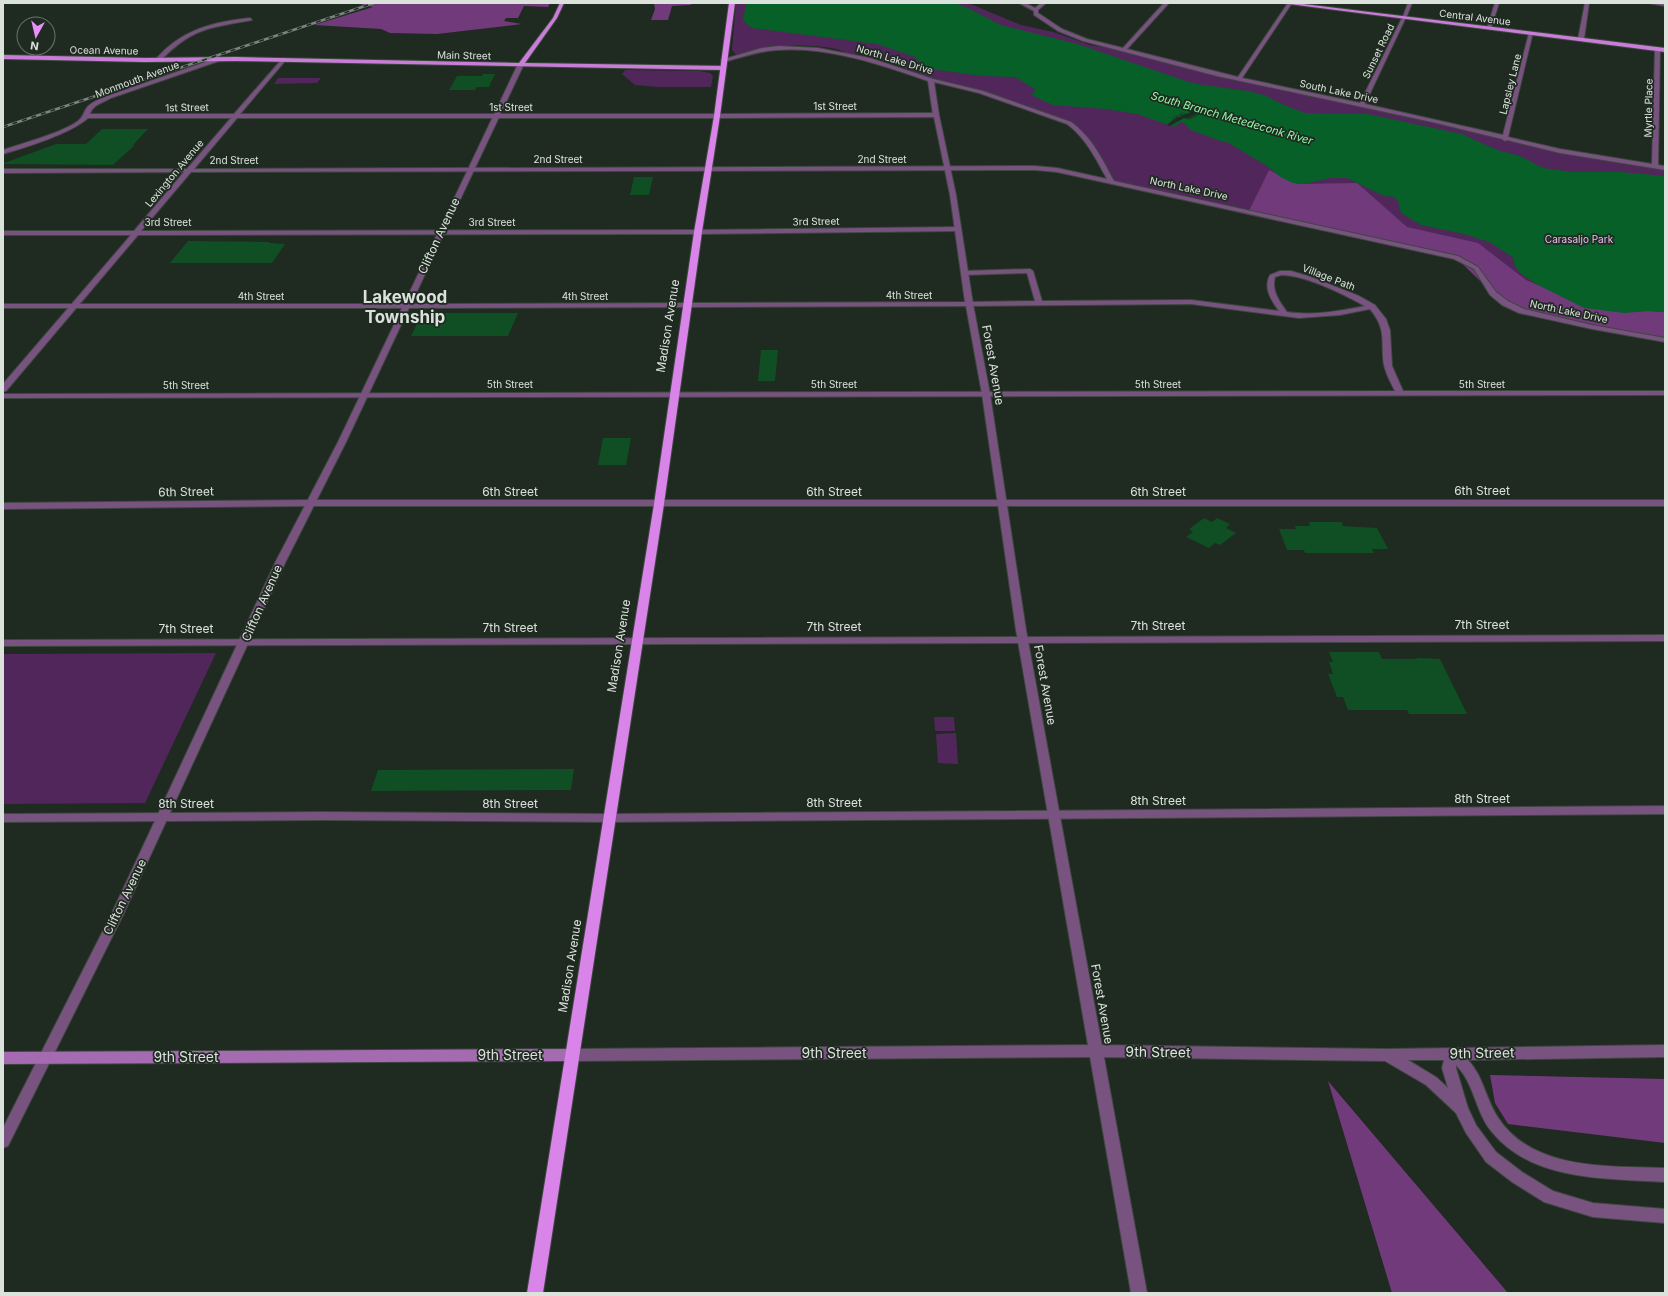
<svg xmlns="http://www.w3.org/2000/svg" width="1668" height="1296" viewBox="0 0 1668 1296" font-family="Inter,sans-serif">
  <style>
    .green { fill: #51265a }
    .forest { fill: #713b7b }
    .water { fill: #066028 }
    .pier { fill: #1f2a21 }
    .building { fill: #104e23 }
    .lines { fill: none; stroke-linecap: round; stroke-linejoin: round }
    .minor-casing { stroke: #3d473f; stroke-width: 2 }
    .tertiary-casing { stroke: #3d473f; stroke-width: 2 }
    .secondary-casing { stroke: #3d473f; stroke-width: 2 }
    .primary-casing { stroke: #3d473f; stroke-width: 2 }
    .trunk-casing { stroke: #3d473f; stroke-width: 2 }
    .minor { fill: #78537f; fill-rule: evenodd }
    .tertiary { fill: #78537f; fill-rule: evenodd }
    .secondary { fill: #a56bb1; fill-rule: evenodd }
    .primary { fill: #c87dd7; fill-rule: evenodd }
    .trunk { fill: #d884e8; fill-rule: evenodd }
    .rail-casing { stroke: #7c857d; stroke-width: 2.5 }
    .rail { stroke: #1f2a21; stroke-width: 1.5; stroke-dasharray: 5; stroke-linecap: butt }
    .labels { text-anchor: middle; stroke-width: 3.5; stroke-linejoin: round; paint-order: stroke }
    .far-street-label { font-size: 10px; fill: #dbe2dc; stroke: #1f2a21 }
    .far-park-label { font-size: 10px; fill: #ebbdf4; stroke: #1f2a21 }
    .far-water-label { font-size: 11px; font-style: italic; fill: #90f6a5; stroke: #1f2a21 }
    .street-label { font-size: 12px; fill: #dbe2dc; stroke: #1f2a21 }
    .near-street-label { font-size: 14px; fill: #dbe2dc; stroke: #1f2a21 }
    .far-town-label { font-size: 17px; font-weight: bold; fill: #dbe2dc; stroke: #1f2a21 }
  </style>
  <rect width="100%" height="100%" fill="#1f2a21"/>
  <path class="green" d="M 736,3 L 963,3 L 973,5 L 1021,25 L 1053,32 L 1090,45 L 1124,50 L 1217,74 L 1560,151 L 1665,168 L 1665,340 L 1592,327 L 1522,311 L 1456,257 L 1112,182 L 1090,145 L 1069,123 L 955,84 L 931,80 L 918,73 L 876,58 L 858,53 L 851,56 C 846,53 841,50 836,49 C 815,44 756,43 738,57 L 732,50 Z
    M 625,70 L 700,71 L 710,73 L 713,76 L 711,87 L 658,87 L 635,85 L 622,74 Z
    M 278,78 L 321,78 L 317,83 L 274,84 Z
    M 216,653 L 145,803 L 3,804 L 3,654 Z
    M 934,717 L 954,717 L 955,731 L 935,731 Z
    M 956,733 L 958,764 L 938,763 L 936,734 Z"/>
  <path class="forest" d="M 355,3 L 550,3 L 548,7 L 524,6 L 518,18 L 506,18 L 504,21 L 522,24 L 437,34 L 390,33 L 381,29 L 314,25 L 373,7 Z
    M 654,3 L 692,3 L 691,5 L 672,6 L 668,20 L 651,20 L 655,9 Z
    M 1269,170 L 1298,184 L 1357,183 L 1407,227 L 1478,243 L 1526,280 L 1593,308 L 1665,312 L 1665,339 L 1538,314 L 1500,300 L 1452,254 L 1249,211 Z
    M 1490,1075 L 1665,1079 L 1665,1143 L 1508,1124 L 1495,1103 Z
    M 1328,1081 L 1508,1293 L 1392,1293 Z"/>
  <path class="water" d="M 746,3 L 954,3 L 968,8 L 1001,25 L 1077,44 L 1189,82 L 1203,85 L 1248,91 L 1264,95 L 1284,105 L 1305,113 L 1368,114 L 1462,134 L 1497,150 L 1520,156 L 1543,168 L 1574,172 L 1621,172 L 1665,176 L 1665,312 L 1649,311 L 1624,313 L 1584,308 L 1536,284 L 1520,273 L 1514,264 L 1514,258 L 1489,242 L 1464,234 L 1421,225 L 1401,213 L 1398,201 L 1394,197 L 1384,196 L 1347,178 L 1330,178 L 1304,184 L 1293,183 L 1282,178 L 1267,166 L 1227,142 L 1220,141 L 1191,130 L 1184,123 L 1180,122 L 1174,127 L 1137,114 L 1105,109 L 1053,105 L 1031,95 L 1036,90 L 1015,77 L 982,76 L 930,69 L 922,65 L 915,57 L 877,44 L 752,28 L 743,21 Z"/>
  <path class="pier" d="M 1182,104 L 1180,106 L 1185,105 L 1184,107 L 1188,106 L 1187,108 L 1192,110 L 1195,108 L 1194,110 L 1195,110 L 1199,109 L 1197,111 L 1203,110 L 1200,112 L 1206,113 L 1210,112 L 1205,114 L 1196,113 L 1200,115 L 1194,114 L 1198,116 L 1192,115 L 1197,117 L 1190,116 L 1195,118 L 1188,117 L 1193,119 L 1186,118 L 1191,120 L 1184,118 L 1170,126 L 1167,125 L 1174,119 L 1170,117 L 1175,119 L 1176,118 L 1172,117 L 1178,118 L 1174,116 L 1180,117 L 1181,116 L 1176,115 L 1182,116 L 1178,114 L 1184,115 L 1185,114 L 1180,112 L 1187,114 L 1192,111 L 1172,105 Z"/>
  <path class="building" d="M 483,74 L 495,74 L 489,87 L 477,87 L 475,90 L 449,90 L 457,76 L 482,76 Z
    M 102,129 L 148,129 L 133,145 L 135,145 L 113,165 L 4,164 L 4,163 L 56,144 L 86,144 Z
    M 634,177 L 653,177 L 649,195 L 630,195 Z
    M 188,241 L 270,242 L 269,243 L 285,244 L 272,263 L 170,263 Z
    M 422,313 L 518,313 L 508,336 L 411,336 Z
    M 761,350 L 778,350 L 775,381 L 758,381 Z
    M 603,438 L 631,438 L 626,465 L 598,465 Z
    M 1204,518 L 1212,522 L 1217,518 L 1230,524 L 1226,528 L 1236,533 L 1220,545 L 1215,543 L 1209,548 L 1186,537 L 1193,532 L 1189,529 Z
    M 1309,522 L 1342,522 L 1343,526 L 1377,528 L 1388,549 L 1372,549 L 1374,553 L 1305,553 L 1304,550 L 1287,550 L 1279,529 L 1296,529 L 1295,526 L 1310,526 Z
    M 1329,652 L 1379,652 L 1382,659 L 1415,659 L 1419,658 L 1440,659 L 1467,714 L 1409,714 L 1407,710 L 1348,710 L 1343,697 L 1337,697 L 1328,674 L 1333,674 L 1329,662 L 1333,662 Z
    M 574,769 L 571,790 L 371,791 L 378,770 Z"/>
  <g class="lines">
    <g class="minor-casing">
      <path id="minor" d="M 1019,3 L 1025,3 L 1035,8 L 1041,3 L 1046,3 L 1038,10 L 1038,13 L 1062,29 L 1087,39 L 1123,48 L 1164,3 L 1169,3 L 1127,49 L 1238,77 L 1288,3 L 1292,3 L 1242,78 L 1360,103 L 1402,18 L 1406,17 L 1365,104 L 1503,135 L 1529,33 L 1533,32 L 1508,137 L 1560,149 L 1652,164 L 1655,49 L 1660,48 L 1658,165 L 1665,166 L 1665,170 L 1560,153 L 1507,140 L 1505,141 L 1502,139 L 1432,122 L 1217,76 L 1083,41 L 1058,31 L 1034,15 L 1034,11 Z
        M 1495,3 L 1499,3 L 1491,28 L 1489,29 L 1487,28 Z
        M 1585,3 L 1589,3 L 1584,39 L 1581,41 L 1578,39 Z
        M 1648,3 L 1665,4 L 1665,6 Z
        M 250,18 L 252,20 C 208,28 192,28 160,61 L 155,60 C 181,30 212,22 250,18 Z
        M 779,46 L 818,48 L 870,58 L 933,79 L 983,91 L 1071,122 C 1092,137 1102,159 1114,181 L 1458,256 L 1478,267 L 1496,292 L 1508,301 L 1524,309 L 1592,325 L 1665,338 L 1665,342 L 1592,329 L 1519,313 L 1502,305 L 1490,295 L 1474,269 L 1454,259 L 1057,172 L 1035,170 L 191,172 L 141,231 L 698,230 L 958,227 L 961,229 L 958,231 L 698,234 L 138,235 L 6,391 L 3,391 L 3,384 L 131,235 L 3,235 L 3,231 L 134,231 L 184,172 L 3,173 L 3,169 L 187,169 L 231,118 L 88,118 C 70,134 27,147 3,154 L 3,150 C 23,143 62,133 78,121 C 83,117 83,114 86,109 C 90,102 101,99 107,96 L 220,57 L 223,59 L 222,60 L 111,98 C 104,102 92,105 90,114 L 234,114 L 283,58 L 285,59 L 285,61 L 240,114 L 717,114 L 720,116 L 717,118 L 237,118 L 194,169 L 1035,166 L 1057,168 L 1107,179 C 1096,159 1086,138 1067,124 L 979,93 L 934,82 L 939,115 L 936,117 L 933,115 L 928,81 C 882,65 828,46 777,50 C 759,51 742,57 724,62 L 721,60 L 762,48 Z
        M 1030,269 L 1033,271 L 1042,301 L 1191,300 L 1279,311 C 1271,300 1263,288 1270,275 L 1280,271 L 1291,271 L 1311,277 L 1359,296 L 1375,305 L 1386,319 L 1390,330 L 1392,366 L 1403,391 L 1665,391 L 1665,395 L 3,398 L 3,394 L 1395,391 C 1391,383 1386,374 1384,365 C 1380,341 1388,331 1370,309 L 1340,315 L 1299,318 L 1191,304 L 969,306 L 965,304 L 969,302 L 1035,301 L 1027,273 L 964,275 L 961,273 L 964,271 ZM 1281,275 C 1306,275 1343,294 1365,306 C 1340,311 1313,316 1287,312 C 1280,302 1271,291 1275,277 Z
        M 311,500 L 1665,500 L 1665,506 L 311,506 L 3,509 L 3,503 Z
        M 1665,635 L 1665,641 L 3,646 L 3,640 Z
        M 1665,806 L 1665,814 L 609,822 L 323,820 L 3,822 L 3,814 L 323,812 L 609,814 Z
        M 1097,1045 L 1387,1049 L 1665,1045 L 1665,1057 L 1468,1060 C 1484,1077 1486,1101 1499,1119 C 1534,1171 1610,1166 1665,1168 L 1665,1182 C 1607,1178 1533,1182 1492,1132 C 1475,1112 1475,1084 1456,1065 L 1456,1068 L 1468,1108 L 1476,1125 L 1496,1152 L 1522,1172 L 1553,1191 L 1593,1203 L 1665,1209 L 1665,1223 L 1593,1217 L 1544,1202 L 1512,1182 L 1486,1162 L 1466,1133 L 1456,1113 L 1426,1085 L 1385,1061 L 1097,1057 L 572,1061 L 567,1059 L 565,1055 L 567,1051 L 572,1049 ZM 1408,1060 L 1444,1060 L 1442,1068 L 1448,1088 L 1436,1077 Z"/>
    </g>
    <g class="tertiary-casing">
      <path id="tertiary" d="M 1408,3 L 1412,3 L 1406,18 L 1402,19 Z
        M 521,62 L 524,64 L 411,304 L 965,302 L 950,195 L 934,117 L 717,118 L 714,116 L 717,114 L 936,113 L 939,115 L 956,195 L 973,304 L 990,394 L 1026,630 L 1147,1293 L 1131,1293 L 1016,630 L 982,394 L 966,306 L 409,308 L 346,442 L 286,561 L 123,915 L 8,1146 L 3,1148 L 3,1128 L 111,915 L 276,561 L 338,442 L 402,308 L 3,308 L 3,304 L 404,304 L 518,64 Z"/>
    </g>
    <g class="secondary-casing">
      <path id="secondary" d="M 572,1049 L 577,1051 L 579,1055 L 577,1059 L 572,1061 L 3,1064 L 3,1052 Z"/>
    </g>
    <g class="primary-casing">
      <path id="primary" d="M 560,3 L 564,3 L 557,18 L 525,63 L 723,66 L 726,68 L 723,70 L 236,61 L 145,62 L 3,59 L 3,55 L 145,58 L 236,57 L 519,63 L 553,18 Z
        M 1281,3 L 1295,3 L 1665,48 L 1665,52 Z"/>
    </g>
    <g class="trunk-casing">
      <path id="trunk" d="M 729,3 L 735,3 L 720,116 L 702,232 L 664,504 L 543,1293 L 527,1293 L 654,504 L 694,232 L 714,116 Z"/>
    </g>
    <use href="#minor" class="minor"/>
    <use href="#tertiary" class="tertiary"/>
    <use href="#secondary" class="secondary"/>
    <use href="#primary" class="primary"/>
    <use href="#trunk" class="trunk"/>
    <g class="rail-casing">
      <path id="rail" d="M 3,127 L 374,3"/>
    </g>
    <use href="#rail" class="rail"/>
  </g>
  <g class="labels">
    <g class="far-street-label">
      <text transform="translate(1475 17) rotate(7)" y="4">Central Avenue</text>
      <text transform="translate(104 50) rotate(1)" y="4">Ocean Avenue</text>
      <text transform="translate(1378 51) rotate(-64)" y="4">Sunset Road</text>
      <text transform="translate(464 55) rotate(1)" y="4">Main Street</text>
      <text transform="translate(895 59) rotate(17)" y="4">North Lake Drive</text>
      <text transform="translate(137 79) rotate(-20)" y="4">Monmouth Avenue</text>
      <text transform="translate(1510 84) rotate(-76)" y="4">Lapsley Lane</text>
      <text transform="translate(1339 91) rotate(12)" y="4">South Lake Drive</text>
      <text x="835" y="110">1st Street</text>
      <text transform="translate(187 107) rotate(-1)" y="4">1st Street</text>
      <text x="511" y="111">1st Street</text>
      <text transform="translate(1648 108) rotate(-89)" y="4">Myrtle Place</text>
      <text x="558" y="163">2nd Street</text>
      <text x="882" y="163">2nd Street</text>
      <text x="234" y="164">2nd Street</text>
      <text transform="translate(174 173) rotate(-50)" y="4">Lexington Avenue</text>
      <text transform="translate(1189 188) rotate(12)" y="4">North Lake Drive</text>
      <text transform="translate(816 221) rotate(-1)" y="4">3rd Street</text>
      <text x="168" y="226">3rd Street</text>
      <text x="492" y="226">3rd Street</text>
      <text transform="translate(1329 277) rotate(21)" y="4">Village Path</text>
      <text x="909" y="299">4th Street</text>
      <text x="261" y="300">4th Street</text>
      <text x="585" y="300">4th Street</text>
      <text transform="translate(1569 311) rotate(12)" y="4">North Lake Drive</text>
      <text x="510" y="388">5th Street</text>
      <text x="834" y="388">5th Street</text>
      <text x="1158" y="388">5th Street</text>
      <text x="1482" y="388">5th Street</text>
      <text x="186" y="389">5th Street</text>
    </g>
    <g class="far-park-label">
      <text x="1579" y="243">Carasaljo Park</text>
    </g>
    <g class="far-water-label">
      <text transform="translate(1232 118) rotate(16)" y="4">South Branch Metedeconk River</text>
    </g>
    <g class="street-label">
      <text transform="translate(439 236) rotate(-65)" y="4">Clifton Avenue</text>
      <text transform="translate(668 326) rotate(-81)" y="4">Madison Avenue</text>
      <text transform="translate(993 365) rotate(80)" y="4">Forest Avenue</text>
      <text x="1482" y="495">6th Street</text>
      <text transform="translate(186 492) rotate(-1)" y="4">6th Street</text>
      <text x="510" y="496">6th Street</text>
      <text x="834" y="496">6th Street</text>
      <text x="1158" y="496">6th Street</text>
      <text transform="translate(262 603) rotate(-66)" y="4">Clifton Avenue</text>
      <text x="1482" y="629">7th Street</text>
      <text x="1158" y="630">7th Street</text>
      <text x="834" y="631">7th Street</text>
      <text x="510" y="632">7th Street</text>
      <text x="186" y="633">7th Street</text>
      <text transform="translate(619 646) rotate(-81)" y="4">Madison Avenue</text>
      <text transform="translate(1045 685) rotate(80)" y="4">Forest Avenue</text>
      <text x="1482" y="803">8th Street</text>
      <text x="1158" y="805">8th Street</text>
      <text x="834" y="807">8th Street</text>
      <text x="186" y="808">8th Street</text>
      <text x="510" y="808">8th Street</text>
      <text transform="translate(125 897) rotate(-64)" y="4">Clifton Avenue</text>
      <text transform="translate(570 966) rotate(-81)" y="4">Madison Avenue</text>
      <text transform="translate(1102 1004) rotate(80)" y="4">Forest Avenue</text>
    </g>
    <g class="near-street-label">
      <text transform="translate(1158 1052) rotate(1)" y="5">9th Street</text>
      <text x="834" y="1058">9th Street</text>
      <text transform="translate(1482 1053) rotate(-1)" y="5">9th Street</text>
      <text x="510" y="1060">9th Street</text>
      <text x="186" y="1062">9th Street</text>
    </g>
    <g class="far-town-label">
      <text x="405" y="303">Lakewood<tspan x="405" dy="20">Township</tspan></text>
    </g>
  </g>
  <rect width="1668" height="1296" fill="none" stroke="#dbe2dc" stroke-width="8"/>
  <g transform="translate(36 36) rotate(188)"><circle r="19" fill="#1f2a21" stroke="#6a746c"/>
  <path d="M0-3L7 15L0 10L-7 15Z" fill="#ea8dfd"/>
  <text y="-6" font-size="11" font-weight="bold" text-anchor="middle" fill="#dbe2dc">N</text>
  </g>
</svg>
